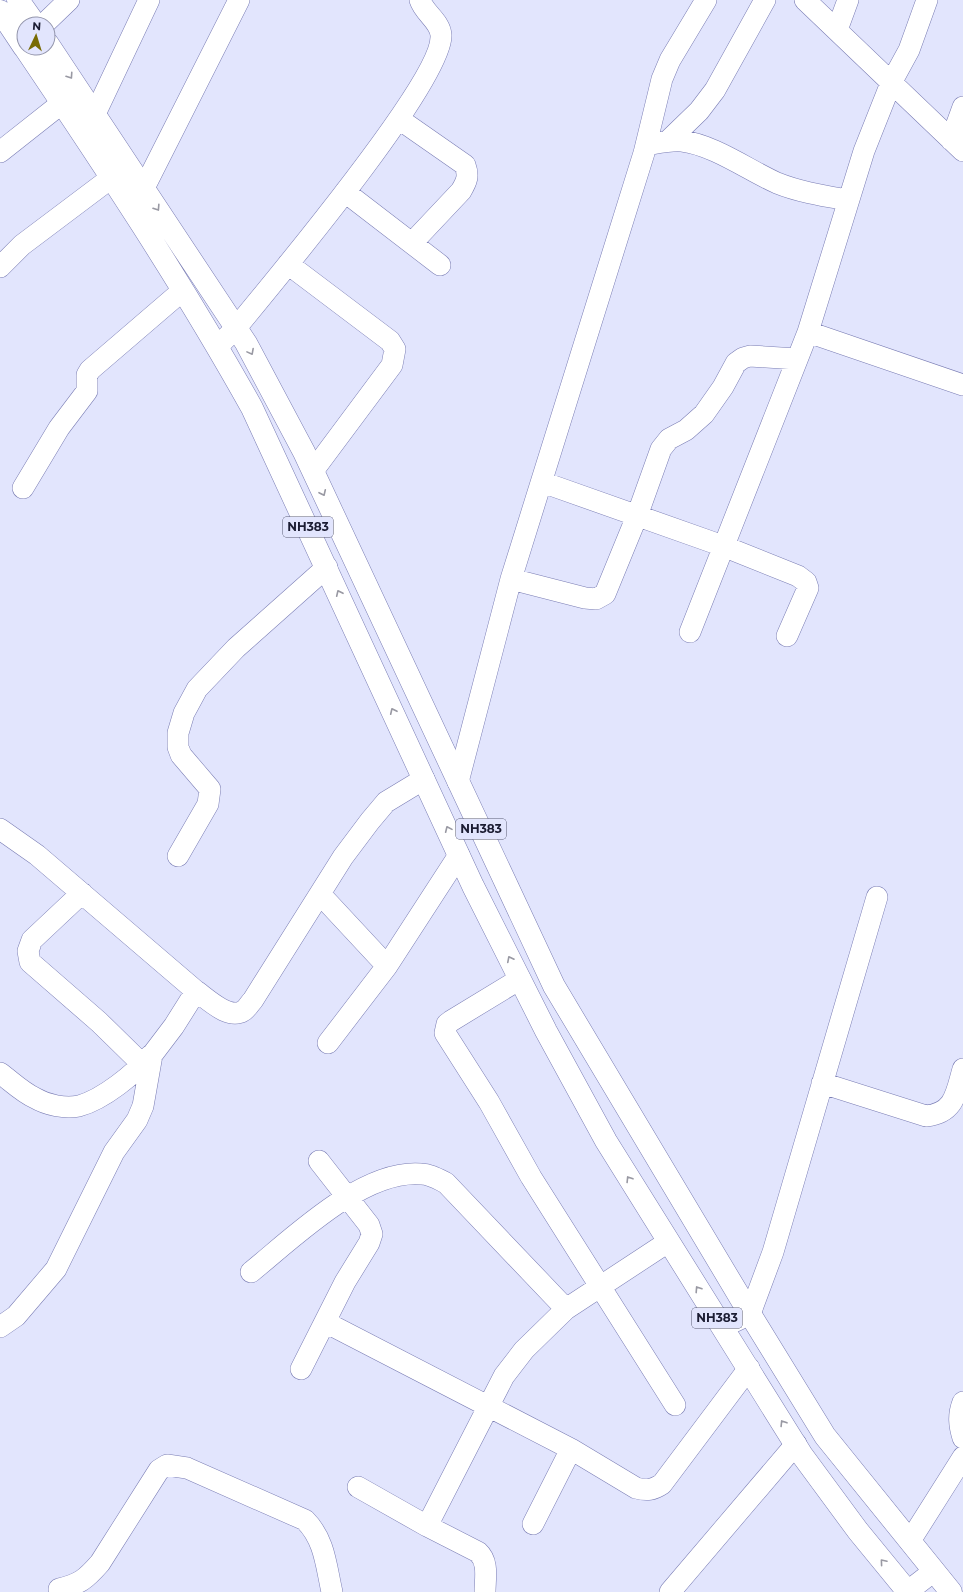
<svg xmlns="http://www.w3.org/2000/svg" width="963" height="1592" viewBox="0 0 963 1592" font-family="Montserrat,sans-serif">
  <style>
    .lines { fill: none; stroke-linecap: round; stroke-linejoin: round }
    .minor-casing { stroke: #7a7db4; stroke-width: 22 }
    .highway-casing { stroke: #7a7db4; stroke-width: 23 }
    .minor { stroke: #fff; stroke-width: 21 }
    .highway { stroke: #fff; stroke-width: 22 }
    .oneway { stroke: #9999a3 }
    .labels { text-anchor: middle; stroke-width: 3; stroke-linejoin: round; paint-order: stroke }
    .shield { fill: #e2e5fd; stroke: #575970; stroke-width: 1 }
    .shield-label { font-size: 12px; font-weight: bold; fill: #1c1d33 }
  </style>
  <rect width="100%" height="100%" fill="#e2e5fd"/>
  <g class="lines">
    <g class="minor-casing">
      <path id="minor" d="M 805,0 L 963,151
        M 44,24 L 69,0
        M 837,30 L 848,0
        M 95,114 L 149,0
        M 399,119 L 465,165 C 469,176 467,181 461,191 L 412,243
        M 951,140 L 963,107
        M 668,141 L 699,111 L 715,90 L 765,0
        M 646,145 C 658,143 670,140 682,141 C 714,145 748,170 777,183 C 799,192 825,196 848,200
        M 0,152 L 62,103
        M 144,188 L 239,0
        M 345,192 L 440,265
        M 288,264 L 390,341 L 395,349 L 392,365 L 313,471
        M 0,267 L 22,245 L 111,178
        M 808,332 L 963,385
        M 218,346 L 236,328 C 272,284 444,79 441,35 C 440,21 424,13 420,0
        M 542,482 L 723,546 L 798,576 L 806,582 L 808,588 L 787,636
        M 23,488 L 59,428 L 87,391 L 87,375 L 90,370 L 182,291
        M 511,579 L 585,598 L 596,599 L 605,594 L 637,516 L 661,449 L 669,439 L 686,430 L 704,414 L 723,387 L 736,363 L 743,358 L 750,356 L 797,359
        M 690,632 L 808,332 L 864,151 L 891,83 L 909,50 L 927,0
        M 458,782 L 511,579 L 644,153 L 662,79 L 670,60 L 706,0
        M 0,829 L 37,855 L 196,991
        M 178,856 L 208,804 L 210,789 L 181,755 L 178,747 L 178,733 L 184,713 L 197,689 L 236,648 L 327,567
        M 82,893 L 32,940 L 28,951 L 30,962 L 99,1022 L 143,1065
        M 320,894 L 387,966
        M 520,979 L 451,1021 L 447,1024 L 445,1033 L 489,1102 L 531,1177 L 675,1405
        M 328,1043 L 387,966 L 459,855
        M 0,1073 C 11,1081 22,1092 35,1098 C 47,1105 65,1109 79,1106 C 104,1099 134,1074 151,1055
        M 822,1083 L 926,1116 C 955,1113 956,1093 963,1069
        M 251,1272 C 293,1238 363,1169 421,1174 C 430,1174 438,1179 446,1183 L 566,1309
        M 325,1322 L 571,1449 L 636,1488 C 647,1491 653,1490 662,1484 L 749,1368
        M 0,1327 L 16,1316 L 56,1269 L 114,1152 L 137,1120 L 143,1106 L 152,1055 L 174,1026 L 196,991 C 208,999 228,1020 243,1011 C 247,1009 250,1003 253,1000 L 343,857 L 370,821 L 386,802 L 424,779
        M 723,1327 L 750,1314 L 773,1252 L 877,897
        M 301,1369 L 345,1282 L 369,1243 L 372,1234 L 369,1225 L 319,1161
        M 963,1402 C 958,1415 959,1425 963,1438
        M 358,1487 L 427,1526
        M 533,1524 L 571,1449
        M 910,1541 L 963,1457
        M 59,1589 C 80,1584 86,1579 100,1563 L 159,1470 L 167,1465 L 187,1468 L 305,1520 C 325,1540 326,1566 332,1592
        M 485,1592 C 485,1578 489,1562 478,1552 L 427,1526 L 504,1376 L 524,1350 L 566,1309 L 668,1242
        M 670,1592 L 796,1444
        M 907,1592 L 934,1571"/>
    </g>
    <g class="highway-casing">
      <path id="highway" d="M 18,0 L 35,24
        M 0,11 L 24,47
        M 48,44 L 246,343 L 304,452 L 554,986 L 750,1314 L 825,1436 L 951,1592
        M 25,48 C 104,165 183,284 252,408 L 473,886 L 546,1031 L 606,1141 L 802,1455 L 858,1531 L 908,1592"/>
    </g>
    <use href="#minor" class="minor"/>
    <use href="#highway" class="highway"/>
  </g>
  <defs><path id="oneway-chevron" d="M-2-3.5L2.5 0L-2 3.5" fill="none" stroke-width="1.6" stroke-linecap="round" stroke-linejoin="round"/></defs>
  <g class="oneway">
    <use href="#oneway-chevron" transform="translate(70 76) rotate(56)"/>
    <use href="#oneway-chevron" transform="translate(157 208) rotate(57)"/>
    <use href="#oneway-chevron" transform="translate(251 352) rotate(62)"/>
    <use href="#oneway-chevron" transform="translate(323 493) rotate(65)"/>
    <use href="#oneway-chevron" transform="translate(339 593) rotate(-115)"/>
    <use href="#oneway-chevron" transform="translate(393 711) rotate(-115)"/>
    <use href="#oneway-chevron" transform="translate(448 829) rotate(-114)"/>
    <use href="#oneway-chevron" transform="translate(510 959) rotate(-117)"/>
    <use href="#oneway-chevron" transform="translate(629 1179) rotate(-122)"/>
    <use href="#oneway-chevron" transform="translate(698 1289) rotate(-123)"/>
    <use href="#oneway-chevron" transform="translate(783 1423) rotate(-122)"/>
    <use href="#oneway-chevron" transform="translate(883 1562) rotate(-130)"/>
  </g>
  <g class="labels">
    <g class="shield">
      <rect x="283" y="517" width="50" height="20" rx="3"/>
      <rect x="456" y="819" width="50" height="20" rx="3"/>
      <rect x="692" y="1308" width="50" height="20" rx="3"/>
    </g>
    <g class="shield-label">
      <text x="308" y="531">NH383</text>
      <text x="481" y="833">NH383</text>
      <text x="717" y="1322">NH383</text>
    </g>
  </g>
  <g transform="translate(36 36) rotate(4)"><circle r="19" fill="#e2e5fd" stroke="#9395ac"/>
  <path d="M0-3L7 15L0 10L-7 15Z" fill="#786b04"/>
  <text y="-6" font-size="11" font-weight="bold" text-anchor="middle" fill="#1c1d33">N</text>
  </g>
</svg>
